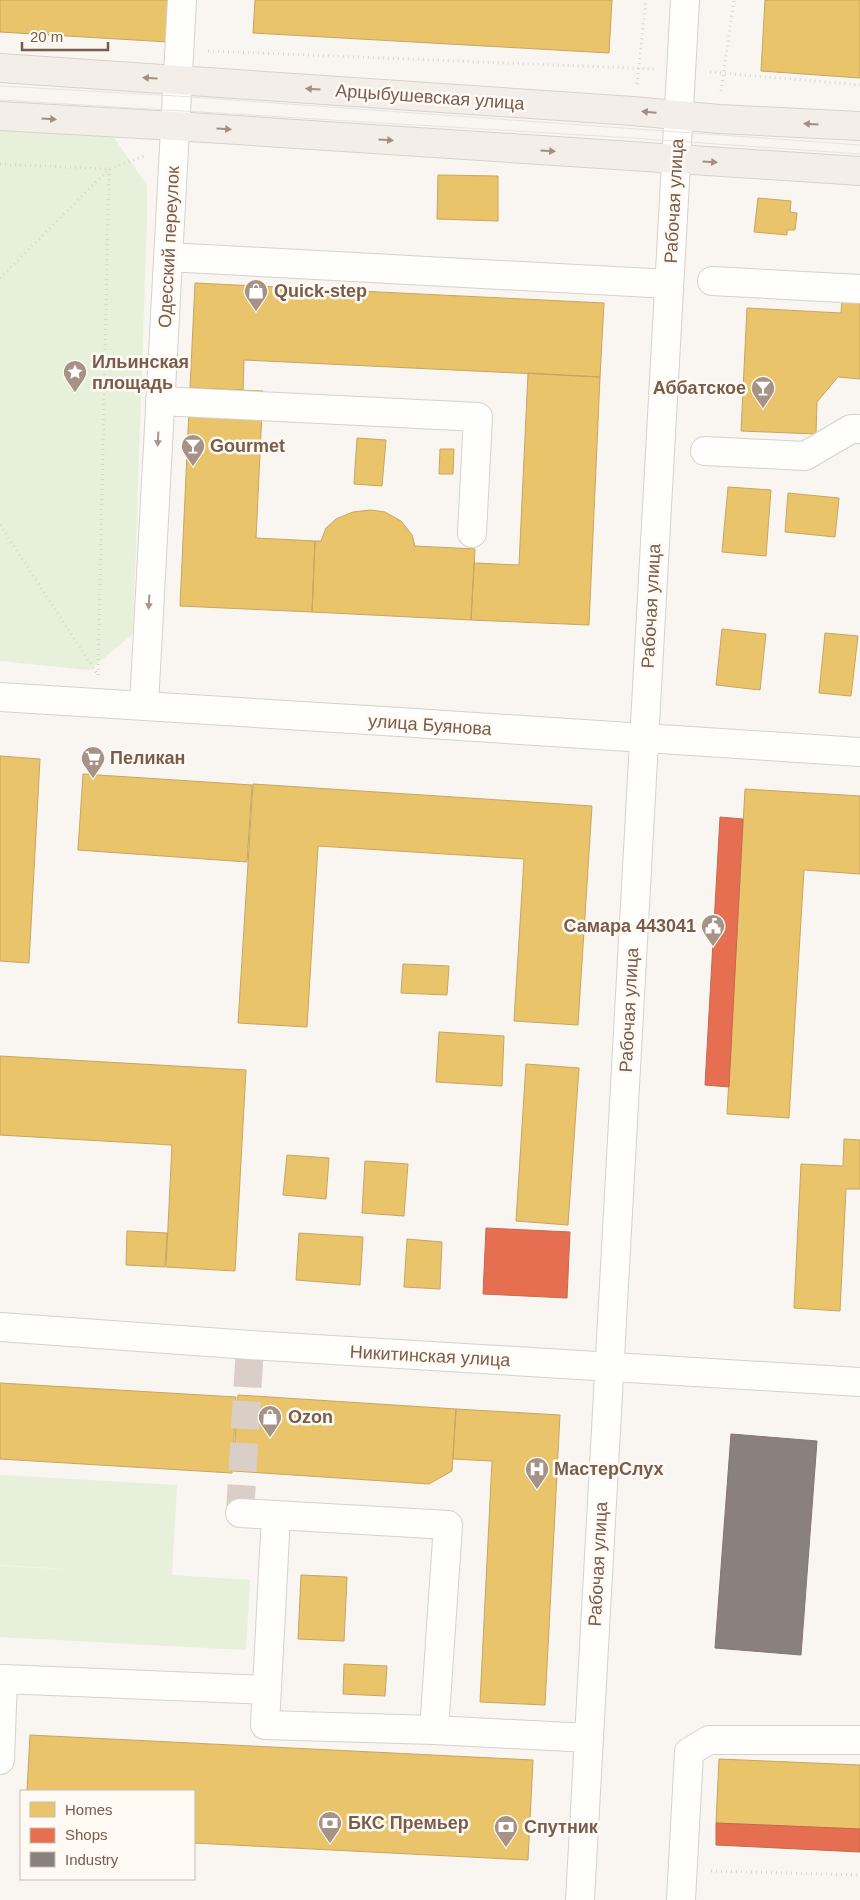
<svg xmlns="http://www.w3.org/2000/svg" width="860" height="1900" viewBox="0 0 860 1900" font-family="Helvetica,sans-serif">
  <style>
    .green { fill: #e7f0db }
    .homes { fill: #e9c46a; stroke: #c8a561 }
    .shops { fill: #e76f51; stroke: #c66950 }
    .industry { fill: #8a817c; stroke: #85766e }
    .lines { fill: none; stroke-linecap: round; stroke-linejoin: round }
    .minor-tunnel { stroke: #d9cfc7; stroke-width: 28; stroke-dasharray: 28 14; stroke-linecap: butt }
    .minor-casing { stroke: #d7d1cb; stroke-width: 30 }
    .major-casing { stroke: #dad1cc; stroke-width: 30 }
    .path { stroke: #dcd5d0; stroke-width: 3; stroke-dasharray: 1 4; stroke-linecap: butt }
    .minor { stroke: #fefefd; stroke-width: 28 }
    .major { stroke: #f3eee8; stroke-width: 28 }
    .tram { stroke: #e6e3e7; stroke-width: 1 }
    .oneway { fill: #a48f83 }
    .oneway2 { fill: #a8958b }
    .labels { text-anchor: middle; stroke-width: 5; stroke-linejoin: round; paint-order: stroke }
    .street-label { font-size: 18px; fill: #7a5c4d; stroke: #fffaf3 }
    .poi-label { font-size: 18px; font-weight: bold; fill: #7a5c4d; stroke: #fffaf3; text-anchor: start }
  </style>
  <rect width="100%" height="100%" fill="#f9f5f0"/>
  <path class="green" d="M 0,130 L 113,136 L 147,186 L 147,219 L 133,634 L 89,670 L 0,661 Z
    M 0,1475 L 177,1485 L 172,1575 L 250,1580 L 246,1650 L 0,1637 L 0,1566 L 80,1570 L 0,1565 Z"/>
  <path class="homes" d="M 0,0 L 171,0 L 168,42 L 0,32 Z
    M 255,0 L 612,0 L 609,53 L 253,33 Z
    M 765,0 L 860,0 L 860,78 L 761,71 Z
    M 438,175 L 498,176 L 498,221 L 437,219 Z
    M 758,198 L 791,201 L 790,212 L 797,213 L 795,230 L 787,230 L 787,235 L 754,232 Z
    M 195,283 L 604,303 L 600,377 L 244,360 L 243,390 L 190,388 Z
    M 842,300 L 860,301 L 860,379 L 838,377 L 817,402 L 816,434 L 741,431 L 747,308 L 841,313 Z
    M 528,373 L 600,377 L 589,625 L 471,620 L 474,563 L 519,565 Z
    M 190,388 L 263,391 L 256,538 L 315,541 L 312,612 L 180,606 Z
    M 357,438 L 386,440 L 382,486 L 354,484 Z
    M 440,449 L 454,449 L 453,474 L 439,474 Z
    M 728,487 L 771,490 L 766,556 L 722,552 Z
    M 788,493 L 839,498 L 835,537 L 785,532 Z
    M 371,510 L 385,512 L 401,521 L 412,535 L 415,546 L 475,549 L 471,620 L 312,612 L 315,541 L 321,541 L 326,528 L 336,519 L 353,512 Z
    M 722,629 L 766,634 L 760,690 L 716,685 Z
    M 825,633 L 858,636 L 851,696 L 819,693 Z
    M 0,756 L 40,759 L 29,963 L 0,961 Z
    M 83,774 L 252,785 L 247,862 L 78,850 Z
    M 253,784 L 592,806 L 578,1025 L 514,1021 L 524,859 L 318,846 L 307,1027 L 238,1023 Z
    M 745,789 L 860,796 L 860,874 L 804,870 L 789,1118 L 727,1114 Z
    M 403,964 L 449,966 L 447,995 L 401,993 Z
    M 439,1032 L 504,1036 L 502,1086 L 436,1082 Z
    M 0,1056 L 246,1070 L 235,1271 L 166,1267 L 172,1145 L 0,1135 Z
    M 526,1064 L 579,1068 L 568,1225 L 516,1221 Z
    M 844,1139 L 860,1140 L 860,1189 L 846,1189 L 840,1311 L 794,1308 L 801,1164 L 843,1166 Z
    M 287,1155 L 329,1158 L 326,1199 L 283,1195 Z
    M 365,1161 L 408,1164 L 404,1216 L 362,1213 Z
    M 127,1231 L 167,1233 L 165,1267 L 126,1265 Z
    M 299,1233 L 363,1237 L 360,1285 L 296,1280 Z
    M 407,1239 L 442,1242 L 440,1289 L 404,1287 Z
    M 0,1383 L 236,1397 L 232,1473 L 0,1459 Z
    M 238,1395 L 456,1409 L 452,1471 L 429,1484 L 233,1471 Z
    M 456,1409 L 560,1415 L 545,1705 L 480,1702 L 492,1461 L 453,1459 Z
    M 301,1575 L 347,1577 L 344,1641 L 298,1639 Z
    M 344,1664 L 387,1666 L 385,1696 L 343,1694 Z
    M 30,1735 L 533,1760 L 528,1860 L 194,1843 L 194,1791 L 27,1791 Z
    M 719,1759 L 860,1765 L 860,1829 L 716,1823 Z"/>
  <path class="shops" d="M 720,817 L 743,819 L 729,1087 L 705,1085 Z
    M 486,1228 L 570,1232 L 567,1298 L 483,1294 Z
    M 716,1823 L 860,1829 L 860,1852 L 716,1845 Z"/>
  <path class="industry" d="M 731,1434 L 817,1441 L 801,1655 L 715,1648 Z"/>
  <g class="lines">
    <path class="minor-tunnel" d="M 240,1513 L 250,1345"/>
    <g class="minor-casing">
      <path id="minor" d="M 168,257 L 669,284
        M 712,281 L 860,289
        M 160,401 L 478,417 L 472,533
        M 705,451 L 805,456 L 851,429 L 860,429
        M 0,697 C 287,713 573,735 860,752
        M 144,705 L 182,0
        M 0,1327 L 250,1345 L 860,1382
        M 240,1513 L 448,1525 L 434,1730
        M 276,1516 L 265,1725 L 434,1730 L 589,1738
        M 0,1760 L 3,1679 L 267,1690
        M 580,1900 L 685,0
        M 681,1900 L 689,1752 L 709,1740 L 860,1740"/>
    </g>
    <g class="major-casing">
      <path id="major" d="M 0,68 L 633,111 L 719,119 L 860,126
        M 0,116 L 175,126 L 860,171"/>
    </g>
    <path class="path" d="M 208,51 L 654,69
      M 710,72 L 860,85
      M 637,84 L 646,0
      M 721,91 L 734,0
      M 0,164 L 108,169
      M 0,278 L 109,169 L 147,155
      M 0,525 L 98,675
      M 98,675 L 109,169
      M 711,1871 L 860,1875"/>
    <use href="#minor" class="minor"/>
    <use href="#major" class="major"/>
    <path class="tram" d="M 0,86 L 177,96 L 860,145
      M 0,100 L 632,138 L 860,154"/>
  </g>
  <defs><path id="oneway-solid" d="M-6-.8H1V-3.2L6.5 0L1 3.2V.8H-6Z" transform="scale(1.25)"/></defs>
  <g class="oneway">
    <use href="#oneway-solid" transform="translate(150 78) rotate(-176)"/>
    <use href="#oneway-solid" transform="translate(313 89) rotate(-176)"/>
    <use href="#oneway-solid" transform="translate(649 112) rotate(-175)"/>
    <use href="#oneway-solid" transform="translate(49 119) rotate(3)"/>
    <use href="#oneway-solid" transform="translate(811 124) rotate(-177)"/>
    <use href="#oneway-solid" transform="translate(224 129) rotate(4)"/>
    <use href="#oneway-solid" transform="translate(386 140) rotate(4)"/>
    <use href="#oneway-solid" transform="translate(548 151) rotate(4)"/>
    <use href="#oneway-solid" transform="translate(710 162) rotate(4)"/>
  </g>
  <g class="oneway2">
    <use href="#oneway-solid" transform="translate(158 439) rotate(93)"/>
    <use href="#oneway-solid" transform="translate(149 602) rotate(93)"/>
  </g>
  <defs>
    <g id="shop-pin" transform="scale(1.25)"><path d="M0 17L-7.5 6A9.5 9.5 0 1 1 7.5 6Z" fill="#a69286" stroke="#fffaf3"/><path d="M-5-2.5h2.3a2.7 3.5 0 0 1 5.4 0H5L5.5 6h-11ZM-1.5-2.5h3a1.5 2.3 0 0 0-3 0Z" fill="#fff"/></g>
    <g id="sight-pin" transform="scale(1.25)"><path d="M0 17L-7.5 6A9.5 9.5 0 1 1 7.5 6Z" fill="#a69286" stroke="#fffaf3"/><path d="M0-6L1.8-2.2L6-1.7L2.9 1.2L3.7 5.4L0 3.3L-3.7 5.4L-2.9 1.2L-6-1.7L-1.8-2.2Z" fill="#fff"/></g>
    <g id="bar-pin" transform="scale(1.25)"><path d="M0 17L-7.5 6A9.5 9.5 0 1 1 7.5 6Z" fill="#a69286" stroke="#fffaf3"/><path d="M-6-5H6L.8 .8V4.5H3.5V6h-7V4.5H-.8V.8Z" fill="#fff"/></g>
    <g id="supermarket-pin" transform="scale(1.25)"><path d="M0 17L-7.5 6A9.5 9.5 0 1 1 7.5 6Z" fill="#a69286" stroke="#fffaf3"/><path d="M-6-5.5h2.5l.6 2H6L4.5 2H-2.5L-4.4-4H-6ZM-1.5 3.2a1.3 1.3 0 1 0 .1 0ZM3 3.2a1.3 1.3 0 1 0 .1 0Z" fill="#fff"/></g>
    <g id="civic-pin" transform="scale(1.25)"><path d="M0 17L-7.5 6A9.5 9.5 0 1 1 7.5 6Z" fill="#a69286" stroke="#fffaf3"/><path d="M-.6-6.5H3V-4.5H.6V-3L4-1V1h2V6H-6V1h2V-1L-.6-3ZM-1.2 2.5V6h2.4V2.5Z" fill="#fff"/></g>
    <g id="hospital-pin" transform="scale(1.25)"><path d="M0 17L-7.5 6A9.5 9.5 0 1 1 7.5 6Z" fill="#a69286" stroke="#fffaf3"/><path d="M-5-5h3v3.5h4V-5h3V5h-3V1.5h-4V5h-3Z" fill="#fff"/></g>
    <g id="bank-pin" transform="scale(1.25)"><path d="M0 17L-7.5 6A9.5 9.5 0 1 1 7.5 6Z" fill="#a69286" stroke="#fffaf3"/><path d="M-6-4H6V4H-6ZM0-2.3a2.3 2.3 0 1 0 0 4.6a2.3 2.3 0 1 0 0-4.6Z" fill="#fff"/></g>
  </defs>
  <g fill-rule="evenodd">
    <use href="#shop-pin" x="256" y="291"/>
    <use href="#sight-pin" x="75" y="372"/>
    <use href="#bar-pin" x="763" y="388"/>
    <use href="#bar-pin" x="193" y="446"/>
    <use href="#supermarket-pin" x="93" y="758"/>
    <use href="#civic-pin" x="713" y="926"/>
    <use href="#shop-pin" x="270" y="1417"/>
    <use href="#hospital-pin" x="537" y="1469"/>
    <use href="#bank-pin" x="330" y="1823"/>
    <use href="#bank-pin" x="506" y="1827"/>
  </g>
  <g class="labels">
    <g class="street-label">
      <text transform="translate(430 97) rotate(4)" y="6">Арцыбушевская улица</text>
      <text transform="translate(674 201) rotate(-87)" y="6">Рабочая улица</text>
      <text transform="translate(169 247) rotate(-87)" y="6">Одесский переулок</text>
      <text transform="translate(651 606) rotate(-87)" y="6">Рабочая улица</text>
      <text transform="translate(430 725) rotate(4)" y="6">улица Буянова</text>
      <text transform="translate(629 1010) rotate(-87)" y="6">Рабочая улица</text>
      <text transform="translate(430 1356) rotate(3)" y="6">Никитинская улица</text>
      <text transform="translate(598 1564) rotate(-87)" y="6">Рабочая улица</text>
    </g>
    <g class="poi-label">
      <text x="274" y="297">Quick-step</text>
      <text x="92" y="368">Ильинская<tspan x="92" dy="21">площадь</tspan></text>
      <text x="746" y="394" text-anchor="end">Аббатское</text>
      <text x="210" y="452">Gourmet</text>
      <text x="110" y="764">Пеликан</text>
      <text x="696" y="932" text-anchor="end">Самара 443041</text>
      <text x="288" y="1423">Ozon</text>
      <text x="554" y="1475">МастерСлух</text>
      <text x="348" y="1829">БКС Премьер</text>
      <text x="524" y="1833">Спутник</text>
    </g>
  </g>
  <rect x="20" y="1790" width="175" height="90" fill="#fffaf3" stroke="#cabbb1"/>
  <rect x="30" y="1802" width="25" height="15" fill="#e9c46a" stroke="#cabbb1"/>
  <text x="65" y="1815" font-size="15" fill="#7a5c4d">Homes</text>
  <rect x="30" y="1828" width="25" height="15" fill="#e76f51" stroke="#cabbb1"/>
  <text x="65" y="1840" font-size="15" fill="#7a5c4d">Shops</text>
  <rect x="30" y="1852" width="25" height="15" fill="#8a817c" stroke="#cabbb1"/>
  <text x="65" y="1865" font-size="15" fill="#7a5c4d">Industry</text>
  <path d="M22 42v8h86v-8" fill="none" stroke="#7a5c4d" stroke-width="2.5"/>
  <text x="30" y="42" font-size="15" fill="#7a5c4d" stroke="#fffaf3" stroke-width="4" paint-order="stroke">20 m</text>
</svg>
